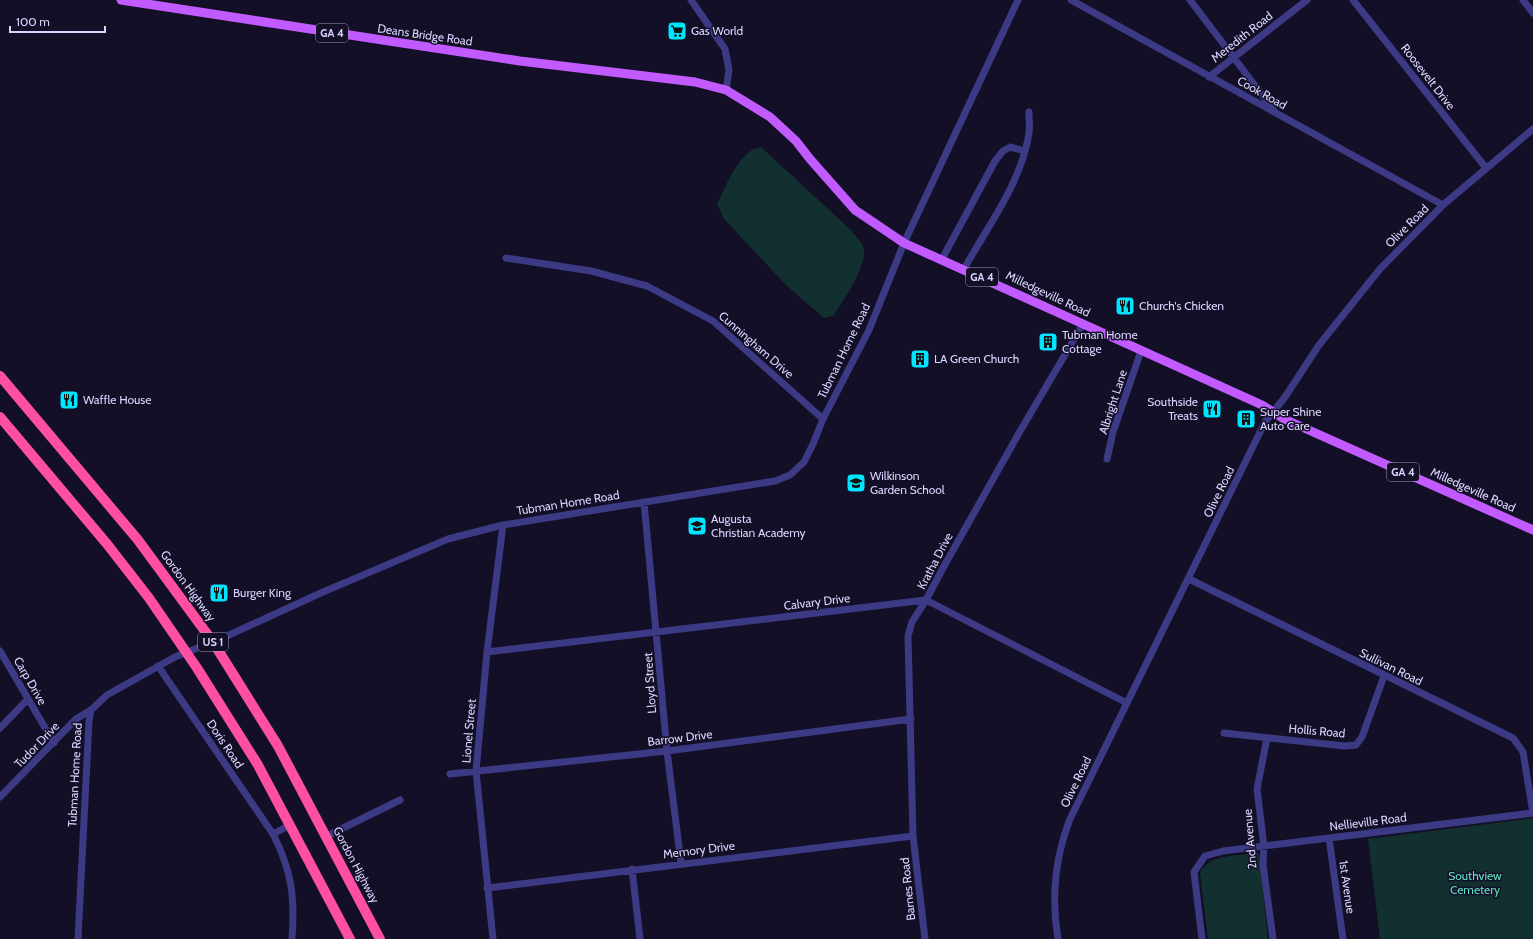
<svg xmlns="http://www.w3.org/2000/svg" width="1533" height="939" viewBox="0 0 1533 939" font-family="Cabin,sans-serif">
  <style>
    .green { fill: #12302f }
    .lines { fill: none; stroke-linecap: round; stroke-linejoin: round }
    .minor { stroke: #3d3a85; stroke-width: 7 }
    .major { stroke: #c25bff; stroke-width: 9 }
    .highway { stroke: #ff4fa3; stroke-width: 10 }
    .labels { text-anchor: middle; stroke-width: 3; stroke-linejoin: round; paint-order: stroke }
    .shield { fill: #130f26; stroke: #9e99be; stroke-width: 1 }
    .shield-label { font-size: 11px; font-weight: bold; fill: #d9d4ff }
    .poi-label { font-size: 12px; fill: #d9d4ff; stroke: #130f26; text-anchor: start }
    .street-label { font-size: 12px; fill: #d9d4ff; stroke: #130f26 }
    .park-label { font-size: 12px; fill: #5fe0c0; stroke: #130f26 }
  </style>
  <rect width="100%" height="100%" fill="#130f26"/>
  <path class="green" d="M 761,147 L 852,231 C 855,236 861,241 863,246 C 870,262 842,303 833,316 L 824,318 L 786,285 L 724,219 L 717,204 C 726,186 740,149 761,147 Z
    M 1533,818 L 1533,939 L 1380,939 L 1368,839 Z
    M 1259,853 L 1268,939 L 1208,939 L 1200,872 C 1211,853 1240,856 1259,853 Z"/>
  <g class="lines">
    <path class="minor" d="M 691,0 L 725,49 L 729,70 L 726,90
      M 1071,0 L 1443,205
      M 1190,0 L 1275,112
      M 1353,0 L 1486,168
      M 1523,0 L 1533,13
      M 1209,77 L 1307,0
      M 506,258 L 591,271 L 647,286 L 713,321 L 823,419
      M 942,259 L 995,161 L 1003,151 L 1010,147 L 1025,151
      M 964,269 C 987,227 1022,182 1029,133 C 1030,127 1029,119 1029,112
      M 1107,459 L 1113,432 L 1141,351
      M 644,502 L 667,751 L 681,863
      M 1189,579 L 1513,738 L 1523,752 L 1533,813
      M 0,651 L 54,743
      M 487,652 L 926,600 L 1127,703
      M 158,666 L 273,834 C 292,871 295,898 292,939
      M 0,728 L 28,699
      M 1224,733 L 1345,746 L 1356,745 L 1362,737 L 1384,676
      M 1267,738 L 1257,789 L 1264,847 L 1263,864 L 1273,939
      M 450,774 L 667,751 L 911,719
      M 0,797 L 76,719 L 91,710
      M 273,834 L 290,825
      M 327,836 L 400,800
      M 1329,838 L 1343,939
      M 632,869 L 640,939
      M 487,888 L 913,836
      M 78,939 L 89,721 L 91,710 L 107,695 L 175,657 L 218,640 L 323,592 L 448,539 L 503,525 L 775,481 L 790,475 L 804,462 L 813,444 L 823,419 L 869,330 L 904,243 L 1018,0
      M 493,939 L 476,771 L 487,652 L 503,525
      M 925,939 L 913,836 L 908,636 L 912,622 L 926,600 L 943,568 L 1019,433 L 1083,324
      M 1058,939 C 1051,898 1055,858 1070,819 L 1265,422 L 1285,397 L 1319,345 L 1380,269 L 1443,205 L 1533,129
      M 1202,939 L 1194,872 L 1205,856 L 1223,851 L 1533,813"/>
    <path class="major" d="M 121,0 L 520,61 L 695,82 L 726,90 L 770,117 L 796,141 L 810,159 L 855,210 L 904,243 L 1262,405 L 1284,419 L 1533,530"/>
    <path class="highway" d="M 0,376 L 138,540 L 213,642 L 278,746 L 380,939
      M 0,417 L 107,544 L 149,598 L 197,668 L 258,765 L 350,939"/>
  </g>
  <defs>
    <g id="supermarket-square" transform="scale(1)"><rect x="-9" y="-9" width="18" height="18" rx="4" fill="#00e5ff" stroke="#130f26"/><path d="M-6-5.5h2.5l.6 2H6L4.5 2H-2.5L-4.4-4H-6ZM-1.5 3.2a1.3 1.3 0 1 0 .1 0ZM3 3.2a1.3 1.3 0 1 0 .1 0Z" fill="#111"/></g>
    <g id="restaurant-square" transform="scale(1)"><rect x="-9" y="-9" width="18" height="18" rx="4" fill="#00e5ff" stroke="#130f26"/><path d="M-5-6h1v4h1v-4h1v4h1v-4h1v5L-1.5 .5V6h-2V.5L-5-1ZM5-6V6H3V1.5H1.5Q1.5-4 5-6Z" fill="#111"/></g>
    <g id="building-square" transform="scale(1)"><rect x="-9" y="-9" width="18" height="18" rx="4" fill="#00e5ff" stroke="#130f26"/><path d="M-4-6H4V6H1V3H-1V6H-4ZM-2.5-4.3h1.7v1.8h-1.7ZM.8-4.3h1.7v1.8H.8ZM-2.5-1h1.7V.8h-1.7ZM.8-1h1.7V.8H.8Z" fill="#111"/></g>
    <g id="school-square" transform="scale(1)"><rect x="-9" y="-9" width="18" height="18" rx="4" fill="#00e5ff" stroke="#130f26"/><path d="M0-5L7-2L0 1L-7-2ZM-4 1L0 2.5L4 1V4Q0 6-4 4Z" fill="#111"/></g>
  </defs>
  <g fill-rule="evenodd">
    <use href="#supermarket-square" x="677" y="31"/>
    <use href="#restaurant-square" x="1125" y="306"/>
    <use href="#building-square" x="1048" y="342"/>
    <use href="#building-square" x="920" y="359"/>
    <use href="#restaurant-square" x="69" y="400"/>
    <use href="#restaurant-square" x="1212" y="409"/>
    <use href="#building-square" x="1246" y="419"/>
    <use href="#school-square" x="856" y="483"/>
    <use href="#school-square" x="697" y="526"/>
    <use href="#restaurant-square" x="219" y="593"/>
  </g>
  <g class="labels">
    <g class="shield">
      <rect x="316" y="24" width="32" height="18" rx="3"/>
      <rect x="966" y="268" width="32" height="18" rx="3"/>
      <rect x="1387" y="463" width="32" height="18" rx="3"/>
      <rect x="198" y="633" width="30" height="18" rx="3"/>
    </g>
    <g class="shield-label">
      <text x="332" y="37">GA 4</text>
      <text x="982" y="281">GA 4</text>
      <text x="1403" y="476">GA 4</text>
      <text x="213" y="646">US 1</text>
    </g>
    <g class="poi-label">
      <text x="691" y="35">Gas World</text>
      <text x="1139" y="310">Church's Chicken</text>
      <text x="1062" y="339">Tubman Home<tspan x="1062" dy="14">Cottage</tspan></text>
      <text x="934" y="363">LA Green Church</text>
      <text x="83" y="404">Waffle House</text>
      <text x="1198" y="406" text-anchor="end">Southside<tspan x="1198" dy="14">Treats</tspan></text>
      <text x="1260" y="416">Super Shine<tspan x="1260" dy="14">Auto Care</tspan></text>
      <text x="870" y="480">Wilkinson<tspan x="870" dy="14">Garden School</tspan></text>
      <text x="711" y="523">Augusta<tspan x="711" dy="14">Christian Academy</tspan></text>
      <text x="233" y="597">Burger King</text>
    </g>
    <g class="street-label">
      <text transform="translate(425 35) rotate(8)" y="4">Deans Bridge Road</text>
      <text transform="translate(1242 37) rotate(-38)" y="4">Meredith Road</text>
      <text transform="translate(1428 77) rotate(52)" y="4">Roosevelt Drive</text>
      <text transform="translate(1262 93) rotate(29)" y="4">Cook Road</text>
      <text transform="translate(1407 226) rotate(-45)" y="4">Olive Road</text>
      <text transform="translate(1048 294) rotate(25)" y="4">Milledgeville Road</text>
      <text transform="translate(756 345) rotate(41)" y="4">Cunningham Drive</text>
      <text transform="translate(844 351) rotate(-64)" y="4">Tubman Home Road</text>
      <text transform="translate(1113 402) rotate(-72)" y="4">Albright Lane</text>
      <text transform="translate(1473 490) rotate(24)" y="4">Milledgeville Road</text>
      <text transform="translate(1219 492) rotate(-64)" y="4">Olive Road</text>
      <text transform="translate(568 503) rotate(-9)" y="4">Tubman Home Road</text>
      <text transform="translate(935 561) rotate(-62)" y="4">Kratha Drive</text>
      <text transform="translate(188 586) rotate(54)" y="4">Gordon Highway</text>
      <text transform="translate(817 602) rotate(-7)" y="4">Calvary Drive</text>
      <text transform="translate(1391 667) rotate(26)" y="4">Sullivan Road</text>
      <text transform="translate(30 681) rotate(60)" y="4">Carp Drive</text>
      <text transform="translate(650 683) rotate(-94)" y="4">Lloyd Street</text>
      <text transform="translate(469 731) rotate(-85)" y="4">Lionel Street</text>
      <text transform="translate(1317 731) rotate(5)" y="4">Hollis Road</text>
      <text transform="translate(680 738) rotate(-7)" y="4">Barrow Drive</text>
      <text transform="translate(225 744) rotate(56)" y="4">Doris Road</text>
      <text transform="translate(37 745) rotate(-46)" y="4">Tudor Drive</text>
      <text transform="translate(75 775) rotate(-87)" y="4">Tubman Home Road</text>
      <text transform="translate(1076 782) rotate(-64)" y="4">Olive Road</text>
      <text transform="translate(1368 822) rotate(-7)" y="4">Nellieville Road</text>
      <text transform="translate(1250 839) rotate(-95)" y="4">2nd Avenue</text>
      <text transform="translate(699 850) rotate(-7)" y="4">Memory Drive</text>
      <text transform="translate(356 865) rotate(62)" y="4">Gordon Highway</text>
      <text transform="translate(1347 887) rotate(82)" y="4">1st Avenue</text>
      <text transform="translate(908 889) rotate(-96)" y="4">Barnes Road</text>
    </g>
    <g class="park-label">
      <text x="1475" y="880">Southview<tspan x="1475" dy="14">Cemetery</tspan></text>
    </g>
  </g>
  <path d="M10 26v6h95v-6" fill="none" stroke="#d9d4ff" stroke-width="2"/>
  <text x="16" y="26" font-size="12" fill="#d9d4ff" stroke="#130f26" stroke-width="3" paint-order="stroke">100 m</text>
</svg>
